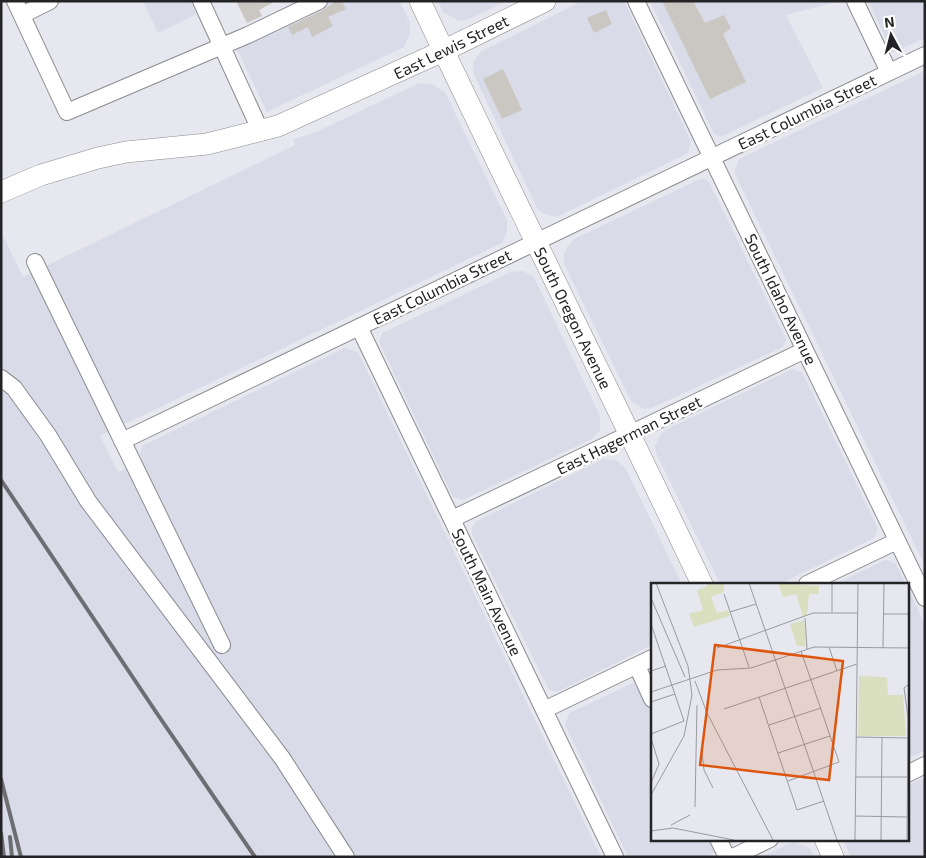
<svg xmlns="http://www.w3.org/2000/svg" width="926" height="858" viewBox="0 0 926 858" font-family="'Exo 2',sans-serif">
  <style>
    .built { fill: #dadbe9 }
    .building { fill: #cac6c1 }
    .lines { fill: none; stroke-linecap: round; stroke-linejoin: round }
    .minor-casing { stroke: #8a8b91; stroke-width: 18 }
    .major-casing { stroke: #8a8b91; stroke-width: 22 }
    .minor { stroke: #fff; stroke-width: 16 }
    .major { stroke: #fff; stroke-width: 21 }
    .rail { stroke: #6e6e72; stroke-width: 4 }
    .labels { text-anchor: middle; stroke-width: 5; stroke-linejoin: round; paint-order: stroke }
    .street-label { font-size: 16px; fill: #242426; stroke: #fff }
    .inset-road { fill: none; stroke: #999a9f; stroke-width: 1 }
    .view { fill: #de560d; fill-opacity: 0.15; stroke: #de560d; stroke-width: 2.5 }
    .inset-edge { fill: none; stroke: #242426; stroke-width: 2.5 }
  </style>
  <rect width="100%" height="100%" fill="#e7e8ef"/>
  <path class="built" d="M 143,1 L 190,1 L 197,14 L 158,33 Z
    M 301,1 L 400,1 L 410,23 L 410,34 L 404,47 L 267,112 L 230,35 Z
    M 438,1 L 507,1 L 467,20 L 459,21 L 443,12 Z
    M 582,1 L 624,1 L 691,141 L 688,153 L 557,217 L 544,214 L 537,208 L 474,75 L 473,63 L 480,52 Z
    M 650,1 L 841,1 L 786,15 L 823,88 L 721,137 L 714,134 Z
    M 868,1 L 925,1 L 925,38 L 893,53 Z
    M 925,71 L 925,566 L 734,172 L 739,159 Z
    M 419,83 L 432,84 L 445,92 L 507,220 L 507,233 L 502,243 L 100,436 L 118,472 L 142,462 L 140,454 L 142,446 L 344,348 L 358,352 L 601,857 L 1,857 L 1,232 L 23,277 L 295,145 L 293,139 L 314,133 Z
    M 700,179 L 705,179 L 709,182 L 784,335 L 786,341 L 783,347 L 652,408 L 643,409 L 631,401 L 564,264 L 564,252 L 574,239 Z
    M 523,271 L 534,277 L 600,416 L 600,430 L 592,439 L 463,500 L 453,497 L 379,342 L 382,333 L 511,272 Z
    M 792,369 L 802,372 L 877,526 L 877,533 L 874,538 L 780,584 L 720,584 L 656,453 L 655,446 L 660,435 L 667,429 Z
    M 603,459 L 616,460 L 625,467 L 682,584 L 652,584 L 652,645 L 557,692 L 549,690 L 472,535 L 472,526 L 477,521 Z
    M 885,560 L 891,561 L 896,564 L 906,584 L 835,584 Z
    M 907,587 L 925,624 L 925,751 L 907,759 Z
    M 652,674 L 652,839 L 742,839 L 706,857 L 628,857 L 565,725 L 569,713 Z
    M 925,777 L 925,857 L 851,857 L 843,839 L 907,839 L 907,786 Z
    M 793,842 L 810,848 L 814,857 L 761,857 Z"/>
  <path class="building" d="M 236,1 L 276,1 L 259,10 L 262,16 L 247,23 Z
    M 336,1 L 342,1 L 346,9 L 328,17 L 333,26 L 312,37 L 308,27 L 292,35 L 288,27 L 323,10 Z
    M 662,1 L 693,1 L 705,23 L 724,15 L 731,28 L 723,34 L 746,82 L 710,99 Z
    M 606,10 L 612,24 L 594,33 L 587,18 Z
    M 503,69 L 522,110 L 502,119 L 483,79 Z"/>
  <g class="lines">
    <g class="minor-casing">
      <path id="minor" d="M 15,1 L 67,112 L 248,35 L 319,1
        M 201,1 L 261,132
        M 636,1 L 925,598
        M 855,1 L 889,72
        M 22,15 L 50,1
        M 35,262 L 222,645
        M 359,327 L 615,857
        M 1,378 L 14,388 L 48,435 L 88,501 L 282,758 L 346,857
        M 122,441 L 925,55
        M 452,519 L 805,350
        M 807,584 L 897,541
        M 637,666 L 652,699
        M 544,710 L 652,658
        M 907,774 L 925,765
        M 718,839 L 727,857
        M 733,857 L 770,839"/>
    </g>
    <g class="major-casing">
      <path id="major" d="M 420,1 C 512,196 609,389 702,584
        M 1,192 L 41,175 L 98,158 L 126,152 L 207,144 L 278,126 L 443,51 L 545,1
        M 825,839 L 833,857"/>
    </g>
    <use href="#minor" class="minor"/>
    <use href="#major" class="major"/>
    <path class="rail" d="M 1,480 L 156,712 L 255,857
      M 1,779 L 21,857
      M 1,833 L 4,857
      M 10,837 L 12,857"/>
  </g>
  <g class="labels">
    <g class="street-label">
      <text transform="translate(451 47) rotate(-26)" y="6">East Lewis Street</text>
      <text transform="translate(807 112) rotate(-26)" y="6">East Columbia Street</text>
      <text transform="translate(442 287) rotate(-26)" y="6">East Columbia Street</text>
      <text transform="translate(781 299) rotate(64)" y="6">South Idaho Avenue</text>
      <text transform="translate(573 318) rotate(64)" y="6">South Oregon Avenue</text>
      <text transform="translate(629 435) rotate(-26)" y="6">East Hagerman Street</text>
      <text transform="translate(487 592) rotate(64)" y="6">South Main Avenue</text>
    </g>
  </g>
  <g transform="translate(651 583)">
    <rect width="258" height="258" fill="#e7e8ef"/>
    <path d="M 56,0 L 73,0 L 73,9 L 60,14 L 66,30 L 77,27 L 79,33 L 43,44 L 38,31 L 52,27 L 46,7 L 56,3 ZM 127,0 L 168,3 L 168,11 L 158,11 L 156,32 L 152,34 L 145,11 L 132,14 ZM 153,37 L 155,63 L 146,63 L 139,41 ZM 208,93 L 233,94 L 236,95 L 237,112 L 252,112 L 255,153 L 207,153 Z" fill="#dadfbf"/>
    <path class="inset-road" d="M 98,0 L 186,257M 73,11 L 98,84M 0,15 L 34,94M 79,29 L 105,21M 181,29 L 181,0M 233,31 L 258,31M 154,35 L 156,66M 0,41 L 33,138 L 0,151M 178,64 L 186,88M 66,65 L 162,30 L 207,30M 232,65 L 233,0M 0,88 L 15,83M 44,98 L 56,130 L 122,257M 0,109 L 66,87 L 100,85 L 163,64 L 258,65M 108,114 L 146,227 L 173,218M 0,119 L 24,111M 73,126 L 206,81M 118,142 L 170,125M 205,154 L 257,155M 0,155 L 8,181 L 0,200M 51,170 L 53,187 L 62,205M 127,170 L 179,153M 205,194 L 257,194M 137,198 L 188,179 L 150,68M 0,212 L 33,153 L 41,112 L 37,83 L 5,0M 44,224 L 46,122M 204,233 L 256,234M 20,242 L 39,232M 0,248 L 22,245 L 83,257M 204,257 L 207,0M 230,257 L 231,155M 256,257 L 257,134 L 253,105 L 258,101"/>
    <path class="view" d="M 64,62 L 192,78 L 178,197 L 49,182 Z"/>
    <rect width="258" height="258" class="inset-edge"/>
  </g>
  <rect width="926" height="858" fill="none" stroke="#242426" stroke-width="5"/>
  <g transform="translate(891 35) rotate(353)" stroke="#ffffff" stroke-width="4" paint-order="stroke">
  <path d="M0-4L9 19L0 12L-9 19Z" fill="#242426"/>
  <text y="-8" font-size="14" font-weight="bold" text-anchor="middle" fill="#242426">N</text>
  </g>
</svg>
